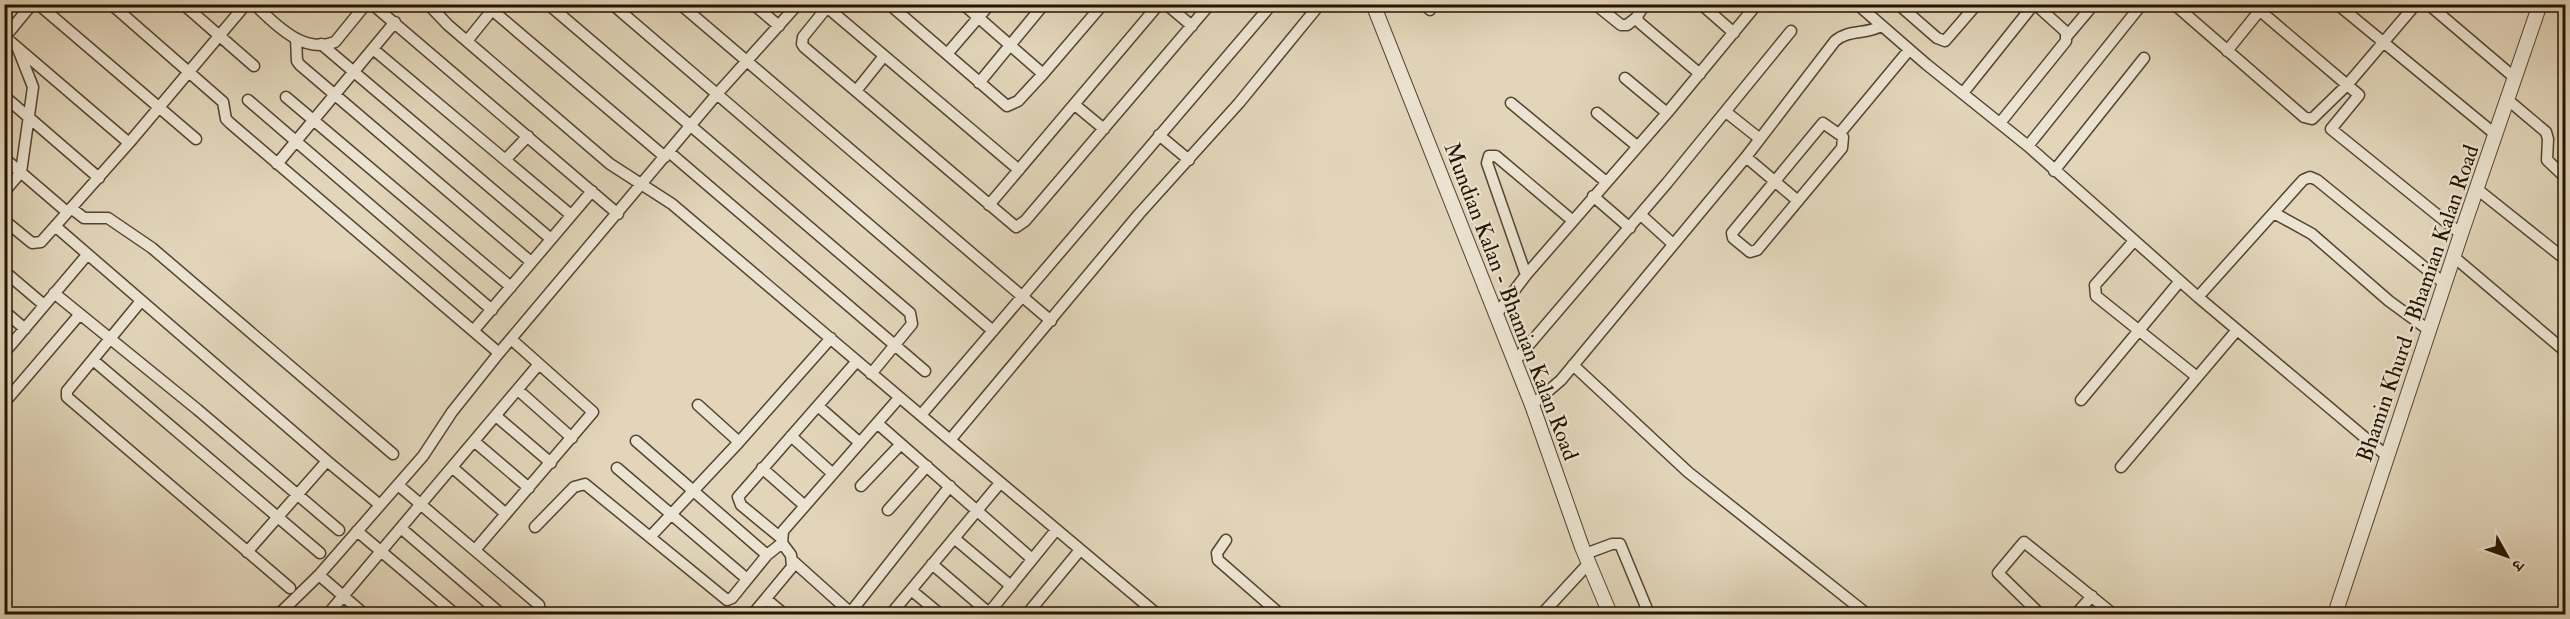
<svg xmlns="http://www.w3.org/2000/svg" width="2570" height="619" viewBox="0 0 2570 619" font-family="'IM FELL Double Pica','Noto Serif Devanagari',serif">
  <style>
    .lines { fill: none; stroke-linecap: round; stroke-linejoin: round }
    .minor-casing { stroke: #54442e; stroke-width: 13 }
    .tertiary-casing { stroke: #54442e; stroke-width: 16 }
    .minor { stroke: #ece4d2; stroke-width: 10 }
    .tertiary { stroke: #ece4d2; stroke-width: 14 }
    .labels { text-anchor: middle; stroke-width: 4.5; stroke-linejoin: round; paint-order: stroke }
    .street-label { font-size: 22px; fill: #251300; stroke: #ece4d2 }
  </style>
  <rect width="100%" height="100%" fill="#e2d5ba"/>
  <filter id="stains"><feTurbulence type="fractalNoise" baseFrequency=".00333" numOctaves="4"/><feColorMatrix values="0 0 0 0 .2 0 0 0 0 .09 0 0 0 0 .02 0 0 0 .5 -.17"/></filter>
  <radialGradient id="worn" r=".72"><stop offset=".6" stop-color="#630" stop-opacity="0"/><stop offset="1" stop-color="#630" stop-opacity=".3"/></radialGradient>
  <g class="lines">
    <g class="minor-casing">
      <path id="minor" d="M 38,4 L 196,139
        M 111,4 L 223,102 L 226,119 L 230,123 L 499,353
        M 183,4 L 254,66
        M 254,4 C 274,23 303,55 335,42 L 366,4
        M 372,4 L 618,214
        M 428,4 L 448,25 L 610,164 L 672,204 L 950,440 L 1139,214 L 1239,103 L 1320,4
        M 548,4 L 910,313 L 912,324 L 871,374
        M 612,4 L 993,331
        M 680,4 L 1051,321
        M 753,4 L 779,26
        M 889,4 L 1007,106 L 1018,101 L 1043,74
        M 963,4 L 1043,74 L 1103,4
        M 1166,4 L 1192,26
        M 1424,4 L 1430,10
        M 1595,4 L 1621,25 L 1627,25 L 1636,18
        M 1645,4 L 1636,18 L 1640,23 L 1700,74
        M 1701,4 L 1734,33
        M 1857,4 L 1926,64 L 2028,146 L 2198,297 L 2388,457
        M 1898,4 L 1937,38 L 1945,41 L 1977,4
        M 2174,4 L 2304,117 L 2312,119 L 2347,85 L 2416,4
        M 2252,4 L 2359,95 L 2331,129 L 2461,234
        M 2337,4 L 2496,135
        M 2428,4 L 2515,78
        M 492,10 L 665,157
        M 2067,36 L 2094,4
        M 5,37 L 129,143
        M 4,38 L 32,4
        M 296,39 L 297,61 L 300,65 L 531,262
        M 467,41 L 497,4
        M 321,44 L 551,239
        M 373,49 L 571,215
        M 2227,51 L 2265,4
        M 947,54 L 990,4
        M 1625,78 L 1667,113
        M 979,83 L 1044,4
        M 856,91 L 884,56
        M 1963,93 L 2034,4
        M 4,96 L 99,178
        M 286,97 L 511,287
        M 248,100 L 492,310
        M 2508,100 L 2546,132 L 2548,139 L 2547,160 L 2566,178
        M 1511,103 L 1605,181
        M 1075,105 L 1104,129
        M 1726,112 L 1760,139
        M 1597,113 L 1637,146
        M 1823,123 L 1843,137 L 1842,148 L 1757,250 L 1750,252 L 1733,238 L 1732,233 Z
        M 2000,123 L 2066,41 L 2066,32 L 2035,4
        M 1840,133 L 1909,50
        M 1159,135 L 1189,160
        M 2028,146 L 2142,4
        M 669,152 L 925,371
        M 1746,157 L 1798,201
        M 4,158 L 67,212
        M 506,159 L 528,136
        M 277,164 L 395,22
        M 1019,170 L 829,9 L 824,11 L 803,37 L 802,44 L 804,47 L 1016,227 L 1025,221 L 1210,4
        M 2054,171 L 2144,58
        M 2477,189 L 2566,260
        M 4,192 L 21,172 L 33,87 L 18,49
        M 1593,196 L 1630,228
        M 989,205 L 1159,4
        M 71,208 L 84,218 L 108,218 L 152,248 L 393,454
        M 2274,213 L 2312,234 L 2389,301 L 2430,331
        M 1641,215 L 1673,244
        M 4,220 L 32,243 L 41,242 L 129,143 L 246,4
        M 55,226 L 327,461
        M 2134,241 L 2095,285 L 2096,296 L 2197,377
        M 2454,257 L 2566,352
        M 4,271 L 44,305
        M 1526,275 L 1487,163 L 1489,156 L 1496,156 L 1573,221
        M 54,293 L 198,410 L 339,530
        M 2198,297 L 2303,180 L 2310,177 L 2317,180 L 2445,284
        M 141,301 L 67,391 L 67,397 L 290,588
        M 4,311 L 25,329
        M 1496,315 L 1526,275 L 1667,113 L 1757,4
        M 474,330 L 592,191
        M 4,353 L 87,255
        M 93,360 L 320,553
        M 1515,361 L 1667,183 L 1791,31
        M 1573,365 L 1688,472 L 1867,614
        M 518,390 L 572,438
        M 2081,400 L 2180,281
        M 4,403 L 80,314
        M 698,405 L 739,442
        M 1532,405 L 1561,380 L 1746,157 L 1835,41 C 1849,29 1865,35 1881,26
        M 818,406 L 860,443
        M 921,415 L 1272,4
        M 496,416 L 551,463
        M 877,423 L 1032,559
        M 791,436 L 833,474
        M 950,440 L 1157,614
        M 636,441 L 767,555
        M 475,442 L 529,488
        M 2121,467 L 2237,330
        M 453,468 L 506,514
        M 617,468 L 747,579
        M 762,468 L 805,506
        M 398,485 L 539,605 L 540,614
        M 861,486 L 901,444
        M 888,510 L 927,466
        M 535,527 L 574,487 L 585,484 L 727,600 L 732,598 L 767,555 L 782,543
        M 402,529 L 501,614
        M 357,531 L 455,614
        M 650,537 L 739,442 L 831,338
        M 781,538 L 741,505 L 738,497 L 857,361
        M 954,538 L 1011,586
        M 1226,540 L 1217,553 L 1218,560 L 1280,614
        M 475,550 L 593,412 L 511,339
        M 247,552 L 327,461 L 380,505
        M 1585,554 L 1612,544 L 1620,544 L 1649,614
        M 793,561 L 852,614
        M 932,564 L 989,613
        M 319,575 L 364,614
        M 911,590 L 940,614
        M 766,599 L 784,614
        M 850,613 L 950,486
        M 1028,613 L 1080,550
        M 279,614 L 319,575 L 423,456 L 452,412 L 499,353 L 717,94 L 798,4
        M 328,614 L 539,364
        M 753,614 L 792,567 L 791,555 L 782,543 L 783,531 L 899,398
        M 891,614 L 1000,483
        M 988,614 L 1056,530
        M 1542,614 L 1589,563
        M 2040,614 L 1998,573 L 2024,542 L 2113,614
        M 2076,614 L 2092,596"/>
    </g>
    <g class="tertiary-casing">
      <path id="tertiary" d="M 1373,4 L 1532,405 L 1582,547 L 1610,614
        M 2335,614 L 2461,234 L 2540,4"/>
    </g>
    <use href="#minor" class="minor"/>
    <use href="#tertiary" class="tertiary"/>
  </g>
  <g class="labels">
    <g class="street-label">
      <text transform="translate(1512 301) rotate(69)" y="8">Mundian Kalan - Bhamian Kalan Road</text>
      <text transform="translate(2417 303) rotate(-71)" y="8">Bhamin Khurd - Bhamian Kalan Road</text>
    </g>
  </g>
  <rect width="2570" height="619" fill="none" stroke="#e2d5ba" stroke-width="24"/>
  <rect x="6" y="6" width="2558" height="607" fill="none" stroke="#251300" stroke-width="3"/>
  <rect x="12" y="12" width="2546" height="595" fill="none" stroke="#251300" stroke-width="1.5"/>
  <g transform="translate(2507 556) rotate(130)" stroke="#ece4d2" stroke-width="4.5" paint-order="stroke">
  <path d="M0-4.5L10 22L0 15L-10 22Z" fill="#251300"/>
  <text y="-9" font-size="16" font-weight="bold" text-anchor="middle" fill="#251300">उ</text>
  </g>
  <rect width="100%" height="100%" filter="url(#stains)"/>
  <rect width="100%" height="100%" fill="url(#worn)"/>
</svg>
